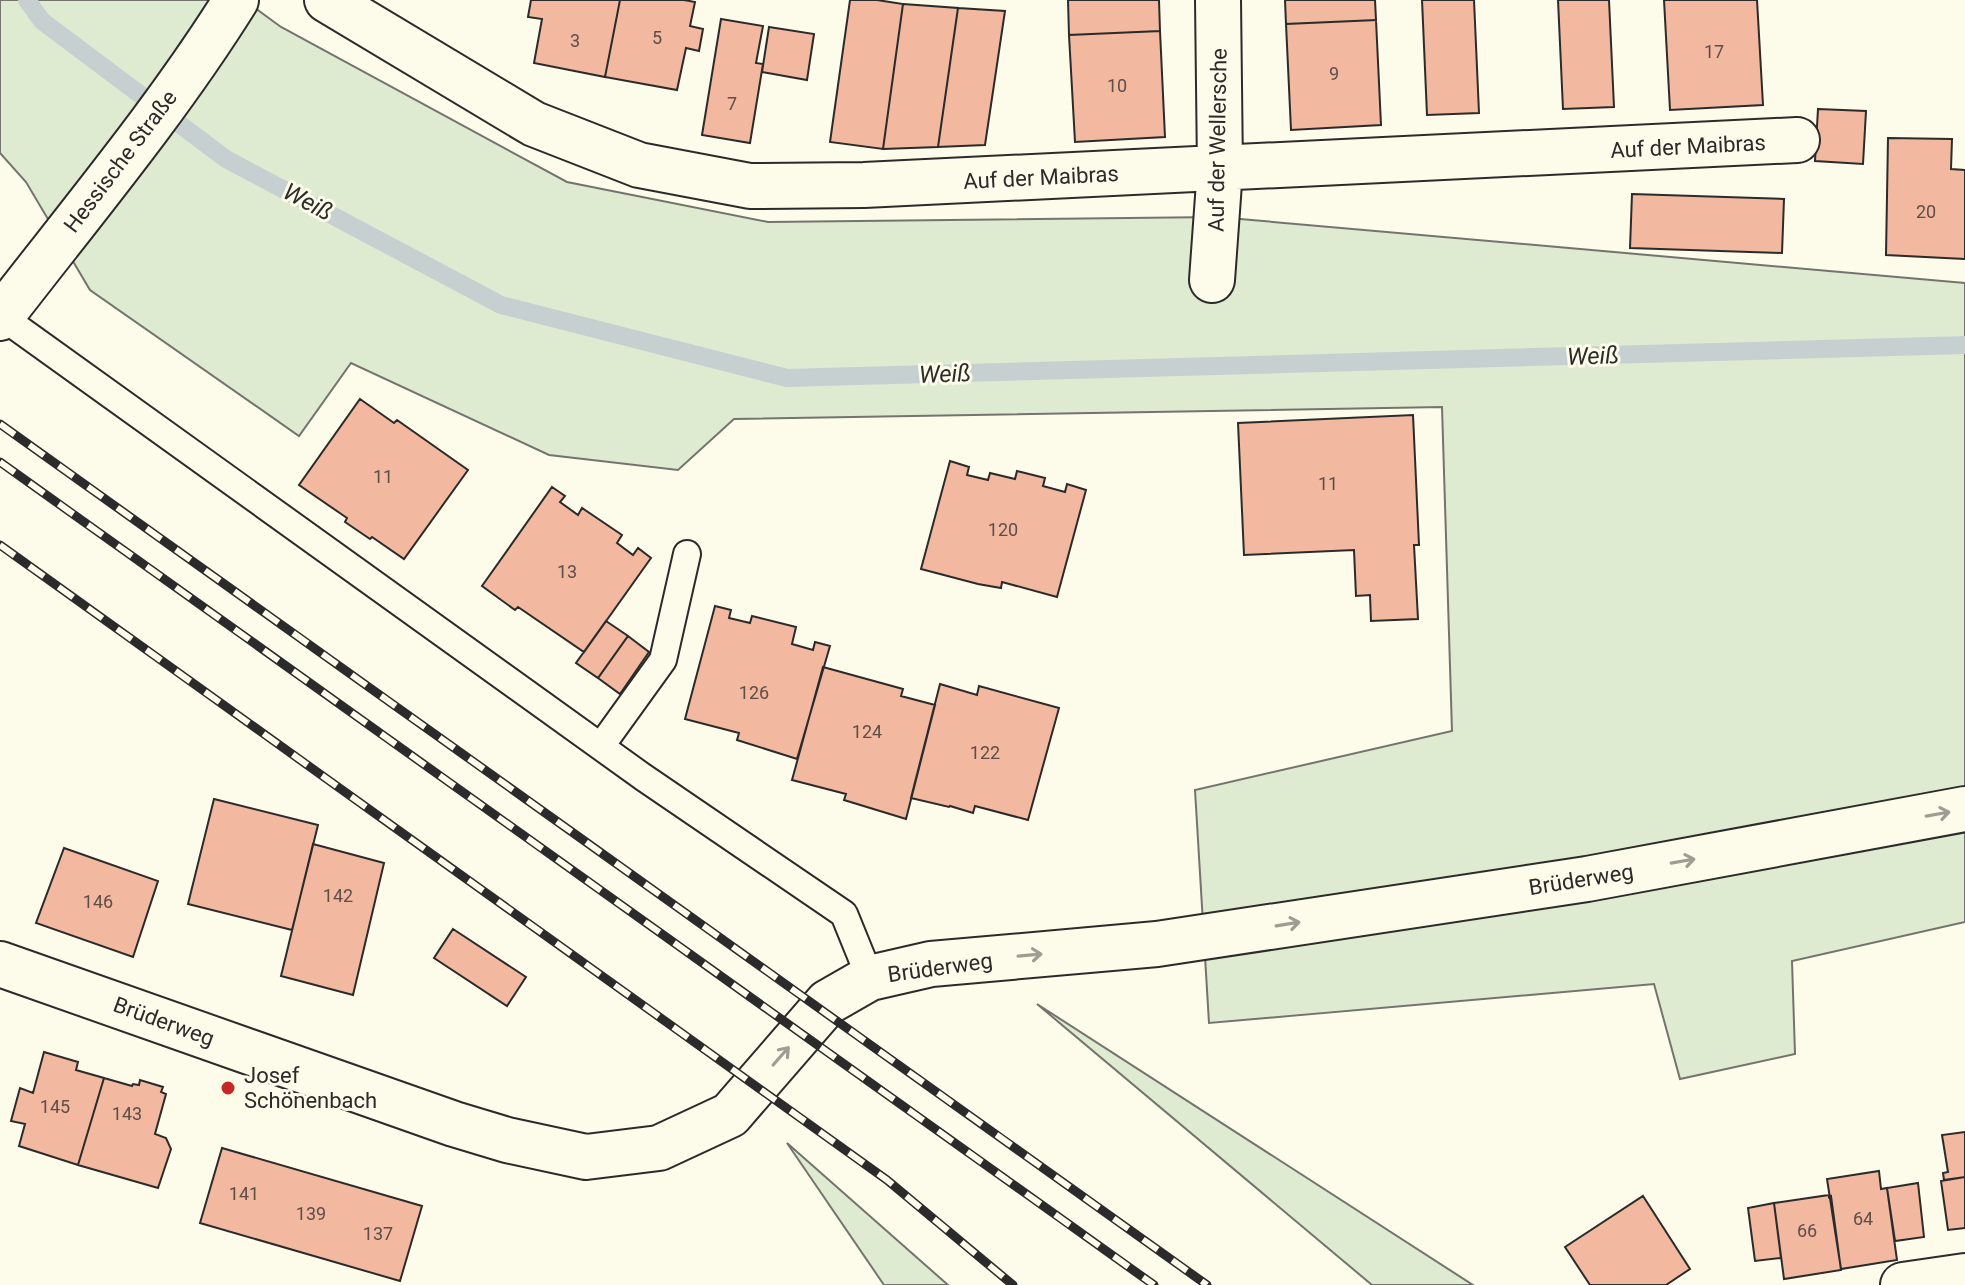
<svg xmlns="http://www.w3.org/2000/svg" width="1965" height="1285" viewBox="0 0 1965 1285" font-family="Roboto,sans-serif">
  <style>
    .green { fill: #deebd1; stroke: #74746e; stroke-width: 2 }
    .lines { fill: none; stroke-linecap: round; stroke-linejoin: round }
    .stream { stroke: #c7d0d0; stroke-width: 18 }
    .building { fill: #f2b8a0; stroke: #2b2b2b; stroke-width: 2 }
    .service-casing { stroke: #2b2b2b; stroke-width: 30 }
    .minor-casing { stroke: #2b2b2b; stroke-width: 48 }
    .tertiary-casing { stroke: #2b2b2b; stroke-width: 48 }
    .service { stroke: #fdfbea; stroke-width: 26 }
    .minor { stroke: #fdfbea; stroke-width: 44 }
    .tertiary { stroke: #fdfbea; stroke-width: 44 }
    .rail-casing { stroke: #2b2b2b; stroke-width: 9 }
    .rail { stroke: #fdfbea; stroke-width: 6; stroke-dasharray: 18; stroke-linecap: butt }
    .oneway { stroke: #9e9d94 }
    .poi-dot { fill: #c62828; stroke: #fdfbea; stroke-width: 3 }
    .labels { text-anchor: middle; stroke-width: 6; stroke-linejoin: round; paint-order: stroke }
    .number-label { font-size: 18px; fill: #5d4e48 }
    .street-label { font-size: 22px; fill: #2b2b2b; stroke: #fdfbea }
    .poi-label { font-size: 22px; fill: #2b2b2b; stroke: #fdfbea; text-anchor: start }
    .water-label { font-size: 24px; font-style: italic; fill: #2b2b2b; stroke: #fdfbea }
  </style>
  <rect width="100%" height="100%" fill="#fdfbea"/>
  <path class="green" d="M 0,0 L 244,0 L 281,27 L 567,182 L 768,222 L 1217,217 L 1965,283 L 1965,922 L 1792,961 L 1795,1054 L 1680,1079 L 1654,984 L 1209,1023 L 1195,790 L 1452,731 L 1442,407 L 734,419 L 678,470 L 549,455 L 351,363 L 299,436 L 90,290 L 26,182 L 0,153 Z
    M 1037,1004 L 1473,1285 L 1372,1285 Z
    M 787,1143 L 948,1285 L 884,1285 Z"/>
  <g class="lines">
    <path class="stream" d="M 27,0 L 42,21 L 226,159 L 501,305 L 787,378 L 1965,345"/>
  </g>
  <path class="building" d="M 531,0 L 620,0 L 605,77 L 534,63 L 542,19 L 528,17 Z
    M 620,0 L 684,0 L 695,2 L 690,26 L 703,29 L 699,51 L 686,48 L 677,90 L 605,77 Z
    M 850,0 L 877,0 L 903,4 L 883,149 L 830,142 Z
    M 1068,0 L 1159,0 L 1160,31 L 1069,35 Z
    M 1285,0 L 1375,0 L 1376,20 L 1286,24 Z
    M 1422,0 L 1474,0 L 1479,113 L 1427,115 Z
    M 1558,0 L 1609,0 L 1614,107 L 1563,109 Z
    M 1664,0 L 1757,0 L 1763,105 L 1670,110 Z
    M 903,4 L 958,8 L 938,147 L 883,149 Z
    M 958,8 L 1005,11 L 985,145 L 938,147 Z
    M 721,19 L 763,26 L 756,63 L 763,64 L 750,143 L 702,135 Z
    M 1376,20 L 1381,125 L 1291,130 L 1286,24 Z
    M 769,27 L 814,34 L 807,80 L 762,72 Z
    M 1160,31 L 1165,137 L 1075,142 L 1069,35 Z
    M 1818,109 L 1866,111 L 1863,164 L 1815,161 Z
    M 1888,138 L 1952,139 L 1951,169 L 1965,170 L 1965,259 L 1886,255 Z
    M 1632,194 L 1784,199 L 1782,253 L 1630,248 Z
    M 360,399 L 394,423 L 397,420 L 468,470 L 404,559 L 372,537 L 370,539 L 345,522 L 347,518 L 299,485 Z
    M 1413,415 L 1419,545 L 1414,545 L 1418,619 L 1371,621 L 1370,595 L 1356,596 L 1354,550 L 1244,555 L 1238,423 Z
    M 950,461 L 969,467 L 967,475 L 988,480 L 990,473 L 1015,479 L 1017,471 L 1045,478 L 1043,486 L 1065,492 L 1067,484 L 1086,490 L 1057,597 L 1002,582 L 1001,588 L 978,584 L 921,569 Z
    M 552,487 L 565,496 L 560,502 L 578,515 L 582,508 L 622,535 L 617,543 L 633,555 L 638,548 L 651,558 L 584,652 L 518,607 L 515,610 L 482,586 Z
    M 715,606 L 731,610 L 729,618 L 750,623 L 752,616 L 796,627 L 792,644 L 813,650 L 815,642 L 830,646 L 797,759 L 737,740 L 739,733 L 685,719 Z
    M 606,621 L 628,636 L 598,678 L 576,663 Z
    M 628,636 L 649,652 L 620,694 L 598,678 Z
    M 823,667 L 903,689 L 901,696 L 935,705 L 906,819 L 844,800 L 846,794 L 792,780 Z
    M 940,684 L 977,695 L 979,686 L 1059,708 L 1028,820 L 975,806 L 973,813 L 950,806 L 949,807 L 911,798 Z
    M 214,799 L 318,825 L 292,930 L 188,904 Z
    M 313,844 L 384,863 L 353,995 L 281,976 Z
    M 64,848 L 158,881 L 133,957 L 36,923 Z
    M 453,929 L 526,977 L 507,1006 L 434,958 Z
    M 44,1052 L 78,1062 L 76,1070 L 104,1078 L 78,1165 L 19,1146 L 25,1124 L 11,1121 L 20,1088 L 33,1093 Z
    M 104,1078 L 132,1086 L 133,1084 L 139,1085 L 140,1080 L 163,1087 L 161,1092 L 166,1094 L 155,1134 L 166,1138 L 171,1149 L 158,1188 L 78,1165 Z
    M 1965,1132 L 1965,1177 L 1944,1180 L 1943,1173 L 1948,1172 L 1942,1135 Z
    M 222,1148 L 422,1206 L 400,1281 L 200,1223 Z
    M 1879,1171 L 1881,1189 L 1887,1188 L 1897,1260 L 1841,1269 L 1827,1179 Z
    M 1965,1177 L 1965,1228 L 1948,1230 L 1941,1181 Z
    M 1918,1183 L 1924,1237 L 1895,1241 L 1887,1188 Z
    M 1829,1195 L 1829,1197 L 1831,1196 L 1841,1270 L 1784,1279 L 1774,1203 Z
    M 1643,1196 L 1690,1269 L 1666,1285 L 1590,1285 L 1565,1247 Z
    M 1774,1203 L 1781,1258 L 1755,1261 L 1748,1208 Z"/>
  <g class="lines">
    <g class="service-casing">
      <path id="service" d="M 1,316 L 643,777 L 844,914 L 870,978
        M 601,746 L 663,660 L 687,554"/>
    </g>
    <g class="minor-casing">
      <path id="minor" d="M 327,0 L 534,124 L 639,165 L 750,186 L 864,185 L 1797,140
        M 1212,280 L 1220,169 L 1218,0
        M 0,318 C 80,214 166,112 236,0
        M 1903,1285 L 1965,1276"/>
    </g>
    <g class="tertiary-casing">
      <path id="tertiary" d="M 0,964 L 454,1124 L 507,1140 L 586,1157 L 659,1148 L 730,1115 L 828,1002 L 870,978 L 931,964 L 1157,944 L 1587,879 L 1965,809"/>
    </g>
    <use href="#service" class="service"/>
    <use href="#minor" class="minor"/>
    <use href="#tertiary" class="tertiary"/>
    <g class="rail-casing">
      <path id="rail" d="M 0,424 L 1207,1285
        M 0,462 L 1154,1285
        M 0,545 L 887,1180 L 1013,1285"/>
    </g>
    <use href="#rail" class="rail"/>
  </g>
  <defs><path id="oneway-shaft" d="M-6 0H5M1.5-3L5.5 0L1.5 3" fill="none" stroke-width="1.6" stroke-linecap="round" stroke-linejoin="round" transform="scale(2)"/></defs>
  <g class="oneway">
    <use href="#oneway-shaft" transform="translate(1938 814) rotate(-10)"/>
    <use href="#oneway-shaft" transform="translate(1683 861) rotate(-10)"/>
    <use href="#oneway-shaft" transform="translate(1288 924) rotate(-9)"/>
    <use href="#oneway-shaft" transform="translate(1030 955) rotate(-5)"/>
    <use href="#oneway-shaft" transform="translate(781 1056) rotate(-49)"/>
  </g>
  <circle class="poi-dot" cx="228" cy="1088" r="8"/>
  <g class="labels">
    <g class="number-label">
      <text x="657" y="44">5</text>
      <text x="575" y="47">3</text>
      <text x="1714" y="58">17</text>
      <text x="1334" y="80">9</text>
      <text x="1117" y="92">10</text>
      <text x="732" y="110">7</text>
      <text x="1926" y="218">20</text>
      <text x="383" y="483">11</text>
      <text x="1328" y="490">11</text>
      <text x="1003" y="536">120</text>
      <text x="567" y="578">13</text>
      <text x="754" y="699">126</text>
      <text x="867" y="738">124</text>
      <text x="985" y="759">122</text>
      <text x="338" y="902">142</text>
      <text x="98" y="908">146</text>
      <text x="55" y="1113">145</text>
      <text x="127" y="1120">143</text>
      <text x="244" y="1200">141</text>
      <text x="311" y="1220">139</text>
      <text x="1863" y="1225">64</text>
      <text x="1807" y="1237">66</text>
      <text x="378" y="1240">137</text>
    </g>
    <g class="street-label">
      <text transform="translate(1217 140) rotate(-89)" y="8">Auf der Wellersche</text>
      <text transform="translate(1688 146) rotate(-3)" y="8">Auf der Maibras</text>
      <text transform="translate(120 161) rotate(-53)" y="8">Hessische Straße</text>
      <text transform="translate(1041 177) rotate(-3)" y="8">Auf der Maibras</text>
      <text transform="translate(1581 879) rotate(-9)" y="8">Brüderweg</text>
      <text transform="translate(940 967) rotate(-8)" y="8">Brüderweg</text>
      <text transform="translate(164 1021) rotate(20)" y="8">Brüderweg</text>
    </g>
    <g class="poi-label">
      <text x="244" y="1083">Josef<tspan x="244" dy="25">Schönenbach</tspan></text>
    </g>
    <g class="water-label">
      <text transform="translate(308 202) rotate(28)" y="8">Weiß</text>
      <text transform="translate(1593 356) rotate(-2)" y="8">Weiß</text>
      <text transform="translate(945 374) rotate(-2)" y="8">Weiß</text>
    </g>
  </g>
</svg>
